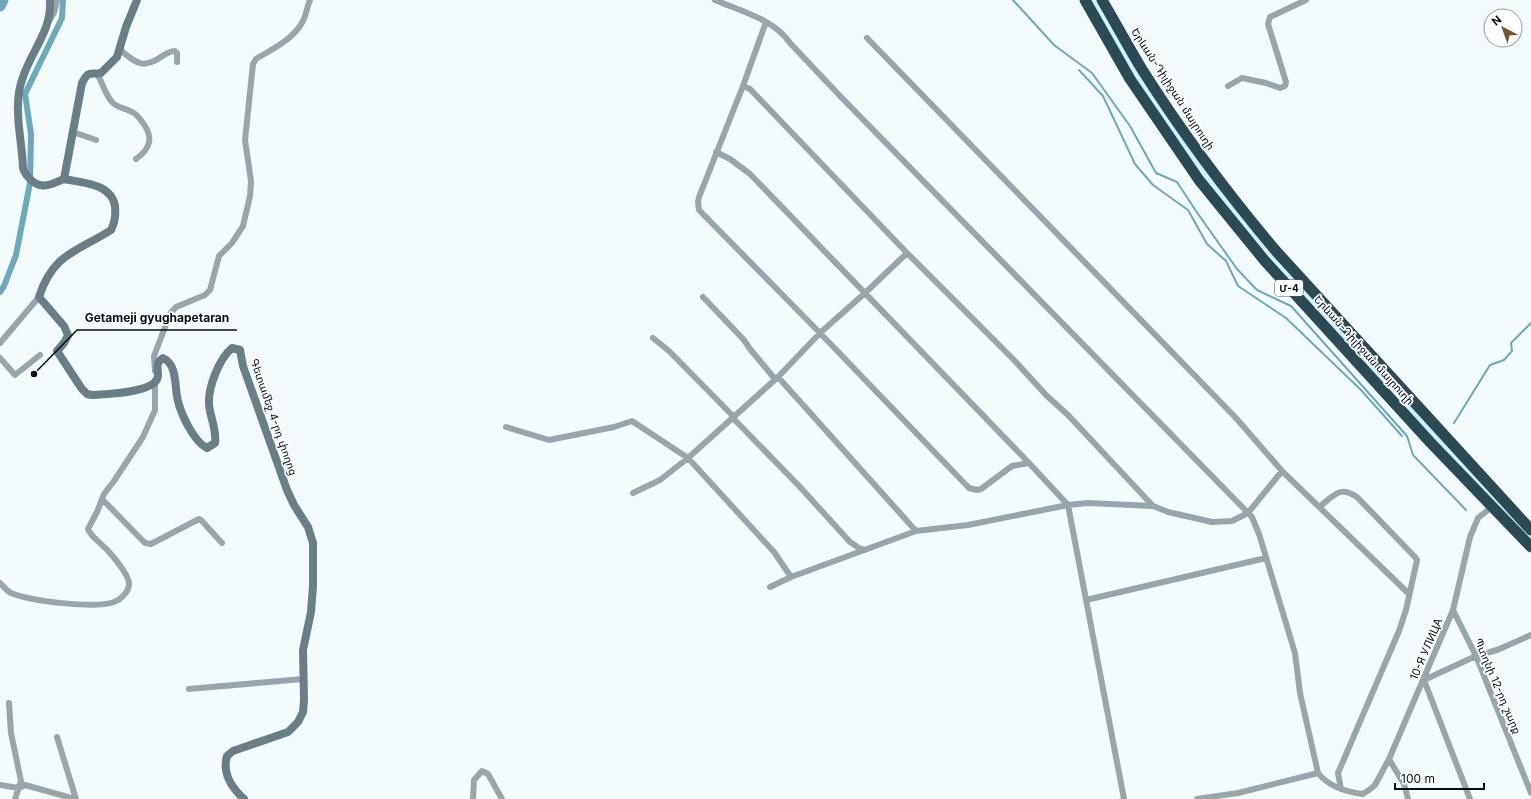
<svg xmlns="http://www.w3.org/2000/svg" width="1531" height="799" viewBox="0 0 1531 799" font-family="Inter,'Noto Sans Armenian',sans-serif">
  <style>
    .green { fill: #ccf3ff }
    .lines { fill: none; stroke-linecap: round; stroke-linejoin: round }
    .stream { stroke: #6ba9bb; stroke-width: 2 }
    .canal { stroke: #6ba9bb; stroke-width: 6 }
    .river { stroke: #6ba9bb; stroke-width: 11 }
    .street { stroke: #98a6ab; stroke-width: 6 }
    .secondary { stroke: #697e85; stroke-width: 8 }
    .highway { stroke: #2c4a53; stroke-width: 11 }
    .labels { text-anchor: middle; stroke-width: 3.5; stroke-linejoin: round; paint-order: stroke }
    .shield { fill: #fff; stroke: #4f575a; stroke-width: 1 }
    .shield-label { font-size: 10px; font-weight: bold; fill: #040f13 }
    .street-label { font-size: 11px; fill: #040f13; stroke: #fff }
    .leader { fill: none; stroke: #040f13; stroke-width: 1.5 }
    .callout-dot { fill: #040f13; stroke: #fff; stroke-width: 1.5 }
    .callout-label { font-size: 12px; text-anchor: middle; font-weight: bold; fill: #040f13; stroke: #fff; stroke-width: 3.5; stroke-linejoin: round; paint-order: stroke }
  </style>
  <rect width="100%" height="100%" fill="#f4fbfd"/>
  <path class="green" d="M 1089,0 L 1095,0 L 1123,48 L 1168,115 L 1287,269 L 1386,379 L 1531,535 L 1531,540 C 1464,470 1397,399 1332,326 C 1285,274 1238,222 1196,165 C 1157,112 1122,56 1089,0 Z"/>
  <g class="lines">
    <path class="stream" d="M 1013,0 L 1054,45 L 1092,73 L 1130,126 L 1156,173 L 1177,182 L 1196,211 L 1237,269 L 1257,290 L 1291,306 L 1407,436 L 1413,455 L 1466,510
      M 1079,70 L 1103,96 L 1135,164 L 1153,185 L 1188,210 L 1207,244 L 1226,261 L 1238,286 L 1286,318 L 1361,390 L 1402,436
      M 1454,423 L 1490,365 L 1504,360 L 1512,351 L 1511,343 L 1531,323"/>
    <path class="canal" d="M 0,292 L 4,286 L 16,255 L 30,183 L 31,134 L 25,94 L 62,18 L 63,0"/>
    <path class="river" d="M 0,6 L 3,0"/>
    <path class="street" d="M 715,0 C 740,11 774,19 790,43 L 841,97 L 1252,517 L 1259,534 L 1295,653 L 1300,693 L 1318,773 C 1329,787 1346,792 1363,794
      M 49,21 L 54,13 L 57,0
      M 766,22 L 743,86 L 699,197 L 698,202 L 699,210 L 820,333 L 969,488 L 977,490 L 981,489 L 1012,466 L 1029,463 L 1068,505 L 1124,799
      M 867,38 L 1236,418 L 1282,471 L 1409,594
      M 119,49 C 137,64 143,70 164,55 C 168,53 170,51 175,51 L 177,53 L 177,62
      M 97,74 C 103,83 105,95 113,103 C 118,108 126,108 132,112 C 137,114 140,119 143,123 C 154,138 150,149 136,159
      M 743,86 L 750,89 L 907,253 L 1013,359 L 1047,396 L 1068,415 L 1153,506
      M 1228,86 L 1242,78 L 1266,83 L 1280,88 L 1285,86 L 1286,82 L 1268,24 L 1270,17 L 1306,0
      M 73,132 L 96,140
      M 716,152 L 730,159 L 750,174 L 1029,463
      M 703,297 L 744,340 L 750,349 L 775,379
      M 653,338 L 669,351 L 733,416
      M 0,343 L 39,297
      M 0,358 L 15,375 L 40,355
      M 155,371 L 154,356 L 170,314 L 176,307 L 205,295 L 210,290 L 219,256 L 232,243 L 243,226 L 250,196 L 251,181 L 245,140 L 253,64 L 256,59 C 272,49 293,40 303,21 C 306,15 307,7 310,0
      M 778,377 L 916,531
      M 732,417 L 800,487 L 850,542 L 859,548 L 865,550
      M 506,427 L 549,440 L 614,427 L 632,421 L 688,458 L 774,552 L 791,577
      M 633,493 L 660,480 L 688,458 L 778,377 L 820,333 L 865,293 L 907,253
      M 102,499 L 145,543 L 151,544 L 199,519 L 201,520 L 222,543
      M 1319,507 C 1334,496 1339,485 1357,497 L 1415,557 L 1417,560 L 1406,610 L 1399,631 L 1338,773 L 1341,789
      M 0,583 C 3,586 7,591 11,593 C 30,601 95,609 114,602 C 120,600 129,592 129,584 C 129,574 110,552 102,545 C 97,540 91,536 88,529 L 97,512 L 104,494 L 114,481 L 143,437 L 155,410 L 155,380
      M 770,587 L 791,577 L 916,531 L 968,525 L 1068,505 L 1088,503 L 1153,506 L 1168,512 L 1212,522 L 1232,521 L 1248,513 L 1282,471
      M 1086,600 L 1266,558
      M 1453,610 L 1476,656 L 1531,793
      M 189,689 L 303,679
      M 9,703 L 11,733 L 21,781 L 15,799
      M 57,737 L 76,799
      M 1389,759 L 1404,784 L 1408,799
      M 0,785 L 19,788 L 25,785 L 75,799
      M 1363,794 L 1369,790 L 1375,785 L 1389,759 L 1453,610 L 1470,537 L 1478,518 L 1493,506
      M 473,799 L 474,780 L 482,771 L 488,774 L 502,799
      M 1197,799 L 1238,793 L 1318,773
      M 1470,799 L 1424,680 L 1476,656 L 1497,650 L 1531,635"/>
    <path class="secondary" d="M 50,0 C 52,30 32,50 23,77 C 12,106 22,138 23,168 C 24,173 27,176 30,179 C 42,191 51,184 64,179
      M 64,179 C 82,183 111,183 115,206 C 116,215 115,222 111,230 C 77,252 53,253 39,297 L 64,326 L 68,335 L 64,343 L 57,351 L 82,389 L 87,394 L 92,395 C 107,394 146,393 156,381 C 162,373 152,365 163,358 C 178,365 174,387 178,401 C 181,414 194,442 207,448 L 215,443 C 217,429 210,418 209,404 C 208,387 219,359 232,348 L 240,350 L 243,366 L 287,490 L 294,505 L 308,527 L 313,543 L 313,586 L 311,612 L 303,650 L 304,700 L 303,712 L 298,722 L 288,732 L 233,751 L 227,756 C 222,773 232,788 244,799
      M 64,179 L 82,83 C 89,70 89,75 101,73 L 117,57 L 126,27 L 137,0"/>
    <path class="highway" d="M 1085,0 L 1130,79 L 1199,180 L 1234,223 L 1265,261 L 1430,442 L 1531,547
      M 1102,0 C 1116,24 1129,48 1143,71 C 1183,134 1228,194 1276,251 L 1531,530"/>
  </g>
  <g class="labels">
    <rect class="shield" x="1275" y="280" width="28" height="16" rx="3"/>
    <g class="shield-label">
      <text x="1289" y="292">Մ-4</text>
    </g>
    <g class="street-label">
      <text transform="translate(1173 89) rotate(57)" y="4">Երևան-Դիլիջան մայրուղի</text>
      <text transform="translate(1364 350) rotate(48)" y="4">Երևան-Դիլիջան մայրուղի</text>
      <text transform="translate(274 417) rotate(71)" y="4">Գետամեջ 4-րդ փողոց</text>
      <text transform="translate(1426 649) rotate(-67)" y="4">10-Я УЛИЦА</text>
      <text transform="translate(1498 686) rotate(67)" y="4">Պտղնի 12-րդ շարք</text>
    </g>
  </g>
  <path class="leader" d="M34 374L77 330H237"/>
  <circle class="callout-dot" cx="34" cy="374" r="4"/>
  <g class="callout-label">
    <text x="157" y="322">Getameji gyughapetaran</text>
  </g>
  <g transform="translate(1503 28) rotate(319)"><circle r="19" fill="#ffffff" stroke="#9b9fa1"/>
  <path d="M0-3L7 15L0 10L-7 15Z" fill="#79562e"/>
  <text y="-6" font-size="11" font-weight="bold" text-anchor="middle" fill="#040f13">N</text>
  </g>
  <path d="M1395 783v6h89v-6" fill="none" stroke="#040f13" stroke-width="2"/>
  <text x="1401" y="783" font-size="12" fill="#040f13" stroke="#ffffff" stroke-width="3" paint-order="stroke">100 m</text>
</svg>
